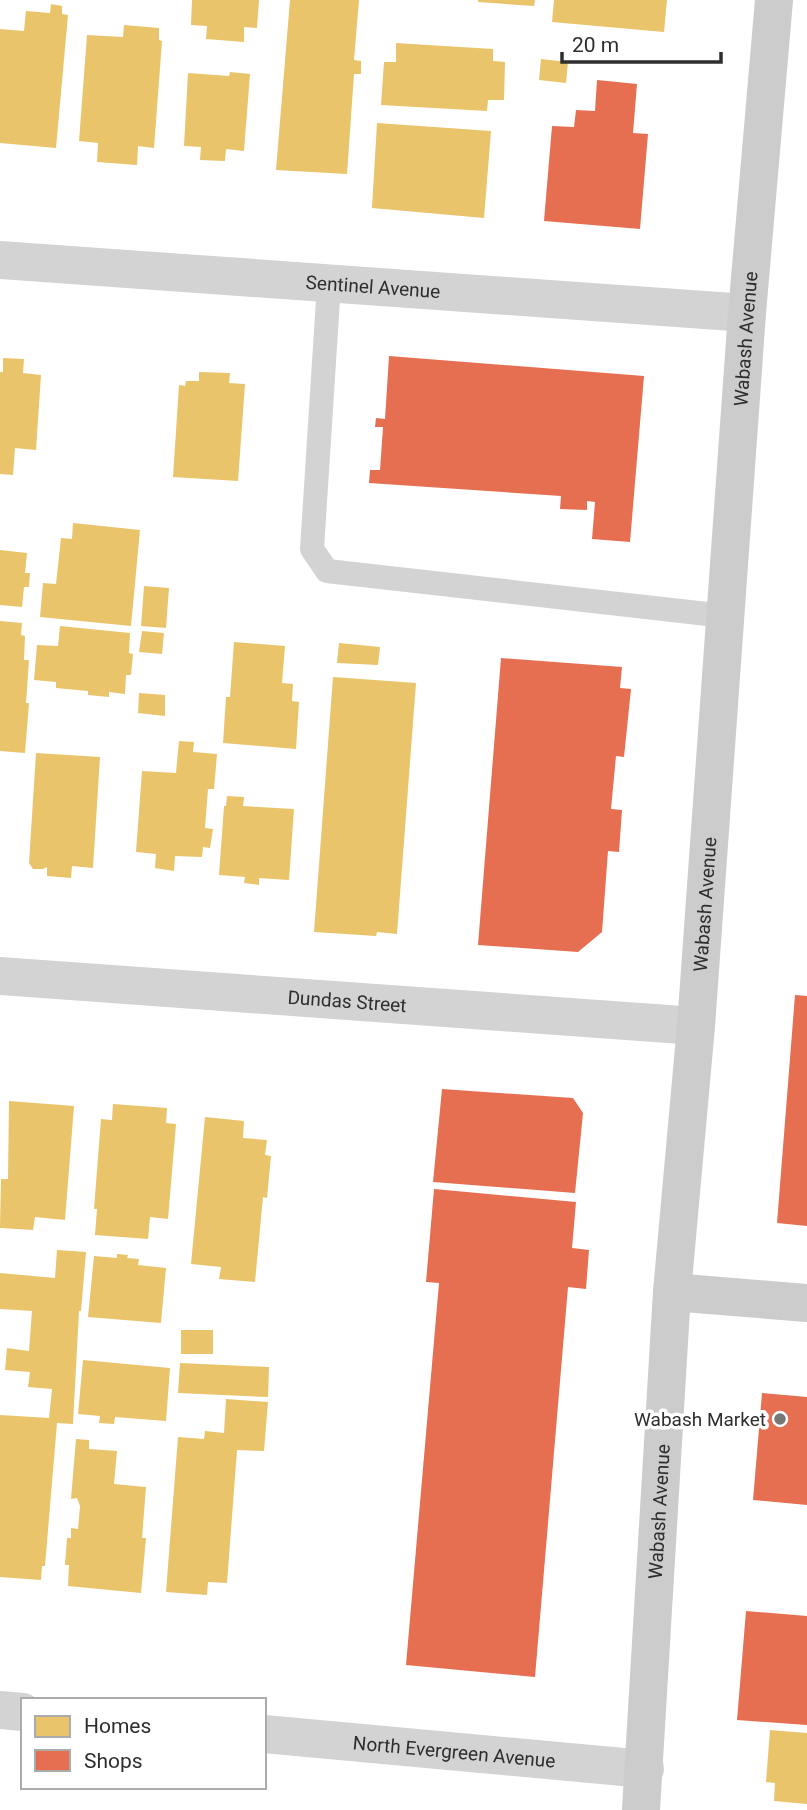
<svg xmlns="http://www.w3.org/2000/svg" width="807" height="1810" viewBox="0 0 807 1810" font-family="Roboto,sans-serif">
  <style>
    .homes { fill: #e9c46a }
    .shops { fill: #e76f51 }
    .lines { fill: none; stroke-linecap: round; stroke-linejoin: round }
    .lane { stroke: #d3d3d3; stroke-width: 24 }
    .street { stroke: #d3d3d3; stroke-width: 38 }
    .secondary { stroke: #ccc; stroke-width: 38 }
    .poi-dot { fill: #777; stroke: #fff; stroke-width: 2.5 }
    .labels { text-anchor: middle; stroke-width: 7; stroke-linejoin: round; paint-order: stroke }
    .street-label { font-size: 19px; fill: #2e2e2e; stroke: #fff }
    .poi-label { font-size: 19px; fill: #2e2e2e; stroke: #fff; text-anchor: end }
  </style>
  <rect width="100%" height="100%" fill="#fff"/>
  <path class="homes" d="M 192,0 L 259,0 L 257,28 L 244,27 L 244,42 L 206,39 L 207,26 L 191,25 Z
    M 290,0 L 359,0 L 354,60 L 361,61 L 361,74 L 354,74 L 347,174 L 276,170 Z
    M 478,0 L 535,0 L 534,6 L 478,2 Z
    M 554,0 L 667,0 L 664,32 L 552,22 Z
    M 51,4 L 62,6 L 62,14 L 68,15 L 56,148 L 0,143 L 0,29 L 24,31 L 26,11 L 50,13 Z
    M 124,25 L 159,28 L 159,40 L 162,41 L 154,148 L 138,146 L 137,165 L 97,162 L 98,143 L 79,141 L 87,35 L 123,37 Z
    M 396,43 L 493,49 L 493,61 L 505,62 L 504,100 L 488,100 L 487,111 L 381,105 L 384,62 L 396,62 Z
    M 541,59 L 568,62 L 566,83 L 539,80 Z
    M 230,72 L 250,74 L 244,151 L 226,149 L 225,161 L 200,160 L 201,147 L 184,146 L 188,73 L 229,76 Z
    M 377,123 L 491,131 L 484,218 L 372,208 Z
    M 3,358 L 24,359 L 23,373 L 41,375 L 36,450 L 15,448 L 13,475 L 0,474 L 0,372 L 3,372 Z
    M 199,372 L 230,373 L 229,383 L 245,384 L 238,481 L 173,477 L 179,385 L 185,386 L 186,381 L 199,381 Z
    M 73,523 L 140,530 L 131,626 L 40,617 L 43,583 L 56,584 L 61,538 L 72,539 Z
    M 0,550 L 27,553 L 25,573 L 30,573 L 29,587 L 24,587 L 22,607 L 0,605 Z
    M 144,586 L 169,588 L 166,628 L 141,626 Z
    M 0,621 L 22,623 L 21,635 L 25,636 L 24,660 L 29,660 L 26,703 L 29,703 L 25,753 L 0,751 Z
    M 60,626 L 130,633 L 129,653 L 133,654 L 131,675 L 126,675 L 125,694 L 109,692 L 109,697 L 88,695 L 88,691 L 56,688 L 56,682 L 34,680 L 37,645 L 58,646 Z
    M 142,631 L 164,633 L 162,654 L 139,652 Z
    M 234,642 L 285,646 L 282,683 L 293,684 L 292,701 L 299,702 L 296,749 L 223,743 L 226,697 L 230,697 Z
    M 339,643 L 380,647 L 378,665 L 337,663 Z
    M 333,677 L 416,683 L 397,934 L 377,932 L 376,936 L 314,932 Z
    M 139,693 L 165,695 L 165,716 L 138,713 Z
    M 179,741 L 194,742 L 193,752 L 217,754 L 214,789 L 208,789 L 205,828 L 213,829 L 210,848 L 203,847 L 202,857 L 175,856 L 174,871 L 155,868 L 156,854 L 136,852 L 142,771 L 176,773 Z
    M 36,753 L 100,757 L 93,868 L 72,866 L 71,878 L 47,876 L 47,867 L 43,869 L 33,869 L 29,863 Z
    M 227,796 L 244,797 L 243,806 L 294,809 L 289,880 L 259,878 L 259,885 L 244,883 L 245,877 L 219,875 L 224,806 L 226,806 Z
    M 9,1101 L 74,1106 L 65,1220 L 35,1217 L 33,1230 L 0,1228 L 1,1179 L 8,1179 Z
    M 113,1104 L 167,1108 L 166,1123 L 176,1124 L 168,1219 L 150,1217 L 148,1239 L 95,1235 L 97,1209 L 94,1209 L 101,1119 L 112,1120 Z
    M 205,1117 L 244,1121 L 243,1138 L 267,1140 L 265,1155 L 271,1156 L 267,1198 L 263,1197 L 255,1282 L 219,1279 L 221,1267 L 191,1264 Z
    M 57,1250 L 86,1252 L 81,1311 L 79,1311 L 73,1424 L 57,1423 L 45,1566 L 42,1566 L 41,1580 L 0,1577 L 0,1415 L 49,1418 L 52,1389 L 28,1387 L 30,1372 L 5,1370 L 7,1348 L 29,1351 L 32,1311 L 0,1309 L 0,1273 L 55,1278 Z
    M 117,1254 L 128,1255 L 127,1258 L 139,1259 L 138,1265 L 166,1268 L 161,1323 L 88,1317 L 94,1256 L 117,1258 Z
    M 181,1330 L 213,1330 L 213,1354 L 181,1354 Z
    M 83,1360 L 170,1368 L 166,1421 L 115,1417 L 114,1424 L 99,1423 L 100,1416 L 78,1414 Z
    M 180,1363 L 269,1367 L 268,1397 L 178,1393 Z
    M 226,1399 L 268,1402 L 264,1451 L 237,1450 L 227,1583 L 208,1582 L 207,1595 L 166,1592 L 178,1437 L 204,1439 L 205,1431 L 224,1433 Z
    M 76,1439 L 89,1440 L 89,1449 L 117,1451 L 114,1484 L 146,1487 L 142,1538 L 146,1538 L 141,1593 L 68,1586 L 69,1565 L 65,1565 L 67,1538 L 71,1538 L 71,1528 L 78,1529 L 80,1506 L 77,1498 L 71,1499 Z
    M 770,1730 L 807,1733 L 807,1804 L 774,1801 L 775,1783 L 766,1782 Z"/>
  <path class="shops" d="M 597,80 L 637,84 L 633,133 L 648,134 L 640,229 L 544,221 L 552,126 L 574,127 L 576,110 L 595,111 Z
    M 389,356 L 644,376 L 630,542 L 592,539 L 595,502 L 587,501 L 587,510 L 560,509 L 561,496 L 369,483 L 370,470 L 380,470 L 383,427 L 375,427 L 376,418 L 385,419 Z
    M 501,658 L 622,667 L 620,688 L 631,689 L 624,757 L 616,756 L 611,809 L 622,810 L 619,852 L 608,851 L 602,932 L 578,952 L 478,945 Z
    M 795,995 L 807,996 L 807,1226 L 777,1223 Z
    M 442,1089 L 573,1098 L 583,1113 L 575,1193 L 433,1182 Z
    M 434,1189 L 576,1202 L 572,1248 L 589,1250 L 586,1289 L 568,1287 L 535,1677 L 406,1665 L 439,1283 L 426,1282 Z
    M 762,1393 L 807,1397 L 807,1505 L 753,1500 Z
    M 746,1611 L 807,1616 L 807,1725 L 737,1720 Z"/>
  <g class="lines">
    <path class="lane" d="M 329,284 L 312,549 L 327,571 L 725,616"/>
    <g class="street">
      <path id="s1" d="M 0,260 L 747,313"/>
      <path id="s2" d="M 0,976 L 696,1026"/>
      <path d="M 0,1710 L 23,1712"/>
      <path id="s3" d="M 264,1734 L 645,1769"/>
    </g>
    <g class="secondary">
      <path d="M 672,1292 L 807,1303"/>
      <path id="s4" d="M 641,1810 L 672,1292 L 696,1026 L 747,313 L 774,0"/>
    </g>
  </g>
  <circle class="poi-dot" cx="780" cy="1419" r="7"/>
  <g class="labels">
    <g class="street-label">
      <text dy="7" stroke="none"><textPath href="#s1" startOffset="374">Sentinel Avenue</textPath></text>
      <text dy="7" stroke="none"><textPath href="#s4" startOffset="1475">Wabash Avenue</textPath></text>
      <text dy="7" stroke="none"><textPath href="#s4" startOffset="908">Wabash Avenue</textPath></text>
      <text dy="7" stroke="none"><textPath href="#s2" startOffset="348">Dundas Street</textPath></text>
      <text dy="7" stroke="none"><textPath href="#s4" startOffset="299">Wabash Avenue</textPath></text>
      <text dy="7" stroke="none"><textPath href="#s3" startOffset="191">North Evergreen Avenue</textPath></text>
    </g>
    <g class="poi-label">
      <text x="766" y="1426">Wabash Market</text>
    </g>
  </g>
  <rect x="21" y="1698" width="245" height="91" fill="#ffffff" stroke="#ababab" stroke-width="2"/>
  <rect x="35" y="1716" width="35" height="21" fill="#e9c46a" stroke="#ababab" stroke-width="2"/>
  <text x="84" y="1733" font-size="21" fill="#2e2e2e">Homes</text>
  <rect x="35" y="1750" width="35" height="21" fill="#e76f51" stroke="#ababab" stroke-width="2"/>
  <text x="84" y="1768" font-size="21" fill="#2e2e2e">Shops</text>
  <path d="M562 52v10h159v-10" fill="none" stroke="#2e2e2e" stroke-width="3.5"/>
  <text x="572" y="52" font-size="21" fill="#2e2e2e" stroke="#ffffff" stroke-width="5" paint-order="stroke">20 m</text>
</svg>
